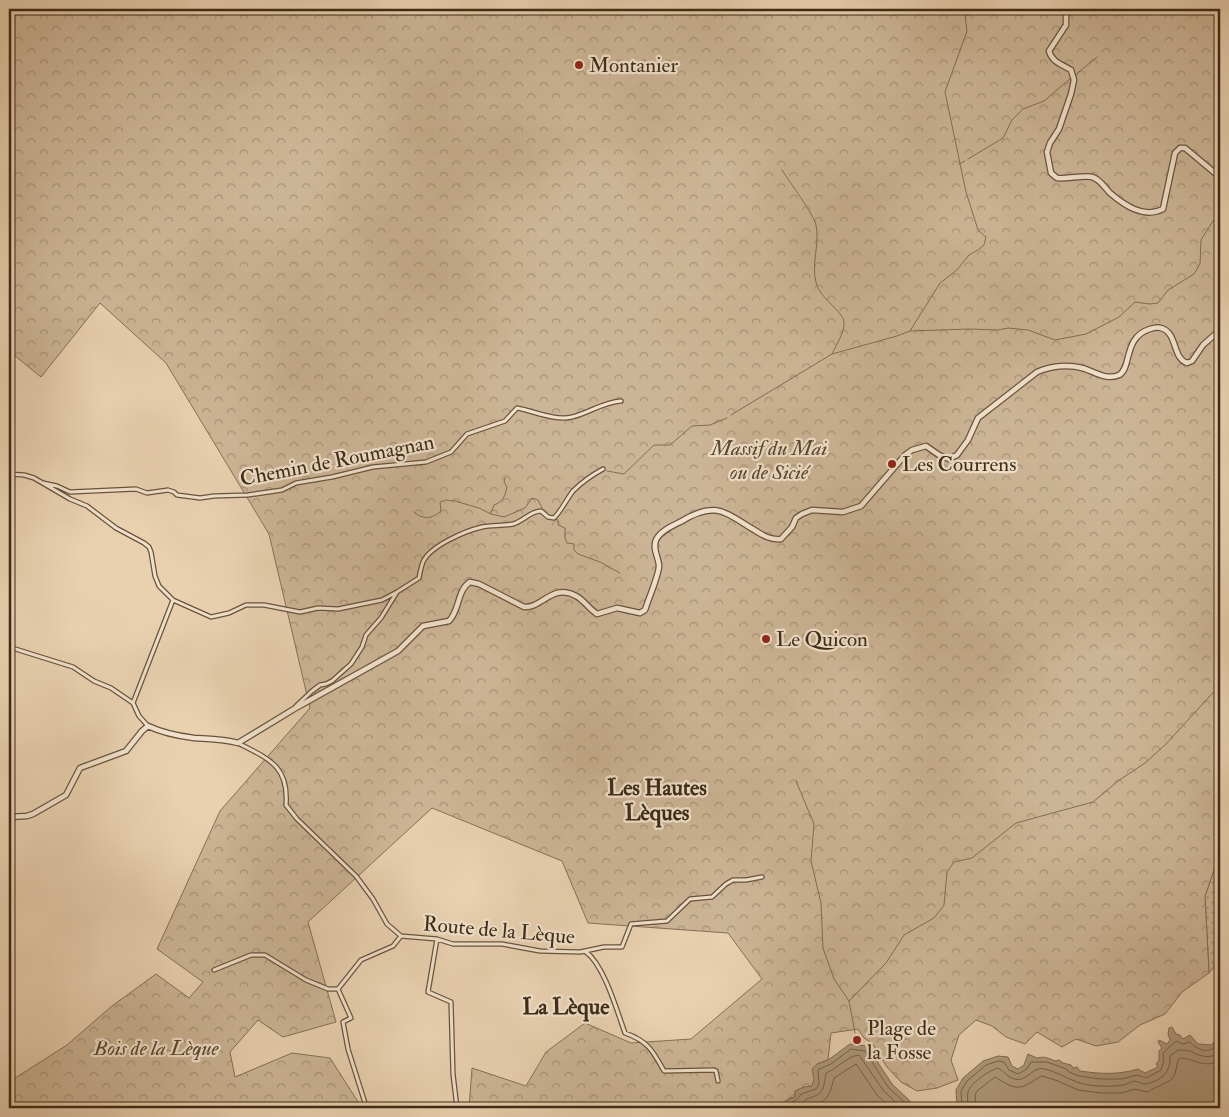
<svg xmlns="http://www.w3.org/2000/svg" width="1229" height="1117" viewBox="0 0 1229 1117" font-family="'IM FELL Double Pica',serif">
  <style>
    .grass { fill: url(#grass-dots); stroke: #847056 }
    .forest { fill: url(#forest-crowns); stroke: #847056 }
    .water { fill: #af997c; stroke: #816d53 }
    .lines { fill: none; stroke-linecap: round; stroke-linejoin: round }
    .shore { stroke: #766249; stroke-width: 1 }
    .stream { stroke: #816d53; stroke-width: 1 }
    .minor-casing { stroke: #68543c; stroke-width: 5.5 }
    .tertiary-casing { stroke: #68543c; stroke-width: 7 }
    .minor { stroke: #f1e1cc; stroke-width: 3 }
    .tertiary { stroke: #f1e1cc; stroke-width: 4.5 }
    .poi-dot { fill: #8f2418; stroke: #f1e1cc; stroke-width: 2 }
    .labels { text-anchor: middle; stroke-width: 4.5; stroke-linejoin: round; paint-order: stroke }
    .poi-label { font-size: 21px; fill: #3d2b16; stroke: #f1e1cc; text-anchor: start }
    .park-label { font-size: 21px; font-style: italic; fill: #5a4730; stroke: #f1e1cc }
    .street-label { font-size: 21px; fill: #3d2b16; stroke: #f1e1cc }
    .neighbourhood-label { font-size: 22px; font-weight: bold; fill: #3d2b16; stroke: #f1e1cc }
  </style>
  <defs>
    <pattern id="grass-dots" width="8" height="8" patternUnits="userSpaceOnUse" patternTransform="scale(1.25)"><rect width="8" height="8" fill="#ccb596"/><path d="M2 2h.1M6 6h.1" fill="none" stroke="#a79379" stroke-width="1.8" stroke-linecap="round"/></pattern>
    <pattern id="forest-crowns" width="20" height="18" patternUnits="userSpaceOnUse" patternTransform="scale(1.25)"><rect width="20" height="18" fill="#ccb596"/><path d="M2 6a3 3 0 1 1 6 0M12 15a3 3 0 1 1 6 0" fill="none" stroke="#a79379"/></pattern>
  </defs>
  <rect width="100%" height="100%" fill="#e9d1b0"/>
  <filter id="stains"><feTurbulence type="fractalNoise" baseFrequency=".004" numOctaves="4"/><feColorMatrix values="0 0 0 0 .2 0 0 0 0 .09 0 0 0 0 .02 0 0 0 .5 -.17"/></filter>
  <radialGradient id="worn" r=".72"><stop offset=".6" stop-color="#630" stop-opacity="0"/><stop offset="1" stop-color="#630" stop-opacity=".3"/></radialGradient>
  <path class="grass" d="M 1220,853 L 1220,960 L 1209,973 L 1205,896 Z"/>
  <path class="forest" d="M 9,9 L 1220,9 L 1220,853 L 1205,896 L 1209,973 L 1182,992 L 1165,1014 L 1140,1025 L 1118,1042 L 1096,1046 L 1076,1039 L 1062,1047 L 1037,1032 L 1025,1044 L 1006,1037 L 992,1026 L 976,1020 L 959,1035 L 951,1060 L 958,1080 L 937,1088 L 917,1091 L 901,1082 L 887,1067 L 872,1043 L 864,1038 L 858,1029 L 831,1033 L 828,1060 L 817,1064 C 815,1071 816,1081 812,1086 L 802,1088 L 795,1091 L 795,1097 L 789,1098 L 781,1106 L 781,1108 L 469,1108 L 472,1068 L 526,1086 L 546,1052 L 585,1023 L 631,1043 L 691,1039 L 762,979 L 728,933 L 588,923 L 562,861 L 432,808 L 308,922 L 336,1022 L 283,1037 L 258,1020 L 230,1052 L 235,1077 L 292,1053 L 330,1058 L 362,1108 L 10,1108 L 9,1082 L 67,1045 L 112,1006 L 156,974 L 189,998 L 203,982 L 157,949 L 220,811 L 310,708 L 269,534 L 166,363 L 100,303 L 41,377 L 9,351 Z"/>
  <path class="water" d="M 1220,1021 L 1220,1108 L 956,1108 L 957,1107 L 956,1090 L 963,1078 L 983,1061 L 998,1056 L 1008,1057 L 1012,1066 L 1018,1069 L 1024,1065 L 1028,1054 L 1037,1058 C 1045,1056 1048,1058 1055,1061 L 1059,1060 L 1063,1063 L 1071,1065 L 1073,1068 L 1077,1067 L 1080,1071 C 1101,1074 1118,1075 1138,1069 L 1145,1073 L 1158,1067 L 1156,1064 L 1159,1060 L 1159,1051 L 1162,1048 L 1158,1042 L 1159,1040 L 1167,1044 L 1170,1040 L 1168,1034 L 1169,1028 L 1172,1027 L 1176,1034 L 1180,1035 L 1183,1039 L 1190,1035 L 1198,1044 L 1211,1045 L 1219,1037 Z
    M 850,1044 L 867,1046 L 892,1084 L 909,1100 L 914,1108 L 781,1108 L 783,1102 L 795,1097 L 795,1091 L 804,1087 L 812,1086 L 814,1079 L 812,1069 L 817,1064 L 828,1060 Z"/>
  <g class="lines">
    <path class="shore" d="M 785,1108 C 790,1101 797,1102 801,1094 L 816,1089 L 819,1084 L 818,1071 L 819,1069 L 831,1064 L 851,1049 L 865,1051 L 888,1087 L 905,1103 L 908,1108
      M 796,1108 L 801,1105 L 806,1099 C 825,1094 823,1090 826,1073 C 837,1069 847,1056 859,1055 L 883,1090 L 901,1108
      M 809,1108 C 813,1104 815,1105 820,1103 C 830,1098 831,1088 834,1078 L 856,1064 L 877,1095 L 891,1108
      M 962,1108 L 961,1091 L 967,1081 L 986,1065 L 998,1061 L 1004,1062 L 1009,1070 L 1018,1074 L 1027,1069 L 1031,1062 L 1047,1062 L 1066,1069 L 1069,1072 L 1079,1076 L 1100,1079 L 1122,1079 L 1137,1075 L 1146,1078 L 1161,1070 L 1164,1060 L 1163,1053 L 1176,1041 L 1183,1044 L 1190,1042 C 1200,1053 1211,1053 1220,1043
      M 968,1108 C 968,1103 967,1097 968,1092 C 970,1083 990,1070 998,1068 C 1004,1071 1007,1077 1014,1079 C 1027,1083 1033,1065 1045,1069 C 1057,1072 1066,1078 1077,1082 C 1090,1087 1110,1087 1124,1085 C 1127,1084 1132,1081 1135,1081 C 1139,1082 1142,1084 1146,1084 C 1162,1080 1171,1072 1170,1056 L 1178,1050 C 1181,1050 1186,1050 1190,1051 C 1199,1056 1211,1060 1220,1052
      M 976,1108 L 975,1095 L 977,1091 L 995,1077 C 1005,1083 1016,1092 1028,1084 C 1033,1082 1037,1078 1042,1076 L 1058,1081 L 1078,1090 L 1101,1093 L 1122,1093 L 1135,1089 L 1147,1092 L 1171,1080 L 1175,1074 L 1178,1060 L 1180,1058 C 1194,1058 1203,1069 1220,1061"/>
    <path class="stream" d="M 1074,76 L 1097,57
      M 968,159 L 1003,138 L 1012,120 L 1023,109 L 1044,101 L 1071,78
      M 959,164 L 965,161
      M 782,170 C 790,183 813,213 816,225 C 820,244 811,264 816,282 C 819,298 843,311 844,322 C 845,332 836,345 832,354
      M 910,331 L 940,283 L 957,270 L 969,255 L 978,250 L 984,245 L 986,237 L 978,230 L 966,192 L 945,92 L 967,31 L 965,14 L 963,9
      M 731,415 L 832,354 L 897,336 L 910,331 L 969,329 L 998,330 L 1008,328 L 1028,330 L 1055,340 L 1086,334 L 1119,317 L 1135,302 L 1150,304 L 1158,303 L 1168,290 L 1194,274 L 1200,264 L 1201,240 L 1213,221 L 1220,214
      M 607,471 L 624,474 L 654,445 L 670,445 L 692,426 L 710,425 L 727,418
      M 414,512 C 423,520 432,519 441,511 L 440,502 L 446,500 L 455,501 L 479,508 L 491,514 L 504,517 L 525,508 L 532,498 L 538,500 L 544,512
      M 491,513 L 494,505 C 503,502 505,496 507,487 L 504,482 L 505,478
      M 555,518 L 558,520 L 558,525 L 565,528 L 565,538 L 567,543 L 574,544 L 574,550 L 578,554 L 600,562 L 620,573
      M 796,781 L 814,824 L 811,861 L 821,903 L 823,948 L 834,979 L 849,1001
      M 855,1033 L 849,1001 L 886,963 L 904,935 L 934,918 L 944,905 L 947,872 L 954,862 L 972,858 L 1016,823 L 1093,802 L 1118,781 L 1145,763 L 1165,745 L 1220,685"/>
    <g class="minor-casing">
      <path id="minor" d="M 9,474 L 24,475 L 34,478 L 70,499 L 87,506 L 116,528 L 144,543 L 149,547 L 151,552 L 155,576 L 159,586 L 173,600 L 211,617 L 229,613 L 246,605 L 264,605 L 300,612 L 318,608 L 338,609 L 382,600 L 397,592
        M 43,483 L 57,486 L 70,492 L 136,489 L 147,493 L 168,490 L 174,492 L 177,495 L 200,498 L 214,496 L 248,495 L 282,490 L 296,483 L 332,477 L 373,467 L 426,462 L 451,452 L 467,434 L 505,421 L 517,408 C 534,411 554,421 572,417 C 589,413 603,402 621,401
        M 9,647 L 73,667 L 94,681 L 111,688 L 133,703 L 139,716 L 148,726
        M 133,703 L 173,600
        M 296,706 L 312,691 L 320,685 L 326,684 L 332,681 L 351,664 L 362,647 L 366,635 L 381,618 L 397,592 L 419,578 C 420,573 421,567 423,562 C 430,546 465,531 482,527 C 492,525 503,526 513,524 C 524,521 530,511 541,511 L 548,517 L 554,518 C 562,510 566,500 573,491 C 582,482 592,475 603,469
        M 238,743 C 269,759 289,766 286,805 L 297,819 L 356,876 L 373,899 L 387,924 L 401,936 L 437,939 L 453,944 L 502,944 L 540,951 L 580,952 L 604,947 L 622,947 L 631,924 L 667,921 L 690,899 L 712,897 L 726,884 L 733,880 L 746,880 L 762,877
        M 437,939 L 428,992 L 451,1002 L 453,1074 L 457,1108
        M 586,952 C 604,965 617,1011 625,1033 C 648,1041 653,1051 664,1071 L 714,1070 L 716,1071 L 718,1081
        M 214,970 L 251,955 L 265,955 L 306,980 L 328,989 L 338,989
        M 365,1108 L 365,1103 L 348,1049 L 343,1022 L 351,1018 L 338,989 L 361,960 L 393,946 L 401,936"/>
    </g>
    <g class="tertiary-casing">
      <path id="tertiary" d="M 1066,9 L 1066,25 L 1049,51 C 1052,62 1061,64 1071,70 L 1074,80 L 1071,94 L 1059,129 L 1050,143 L 1047,152 L 1051,173 L 1057,178 C 1067,179 1085,175 1092,177 C 1100,179 1105,188 1110,193 C 1124,205 1144,219 1163,209 L 1175,153 L 1180,148 L 1185,148 L 1215,173 L 1220,175
        M 9,817 L 27,816 L 33,814 L 66,795 L 80,768 L 126,751 L 142,731 L 148,726 C 163,733 178,736 194,738 C 209,739 224,739 238,743 L 294,709 L 398,651 L 423,626 L 449,621 C 460,610 457,590 470,582 L 479,584 L 524,607 C 543,608 552,583 576,596 C 584,600 589,609 597,614 L 617,608 L 640,613 L 645,610 L 646,607 C 649,598 659,574 659,566 C 659,558 652,549 656,540 C 660,531 672,526 680,522 C 716,500 724,512 756,531 C 764,536 771,540 781,539 L 792,527 L 796,518 L 802,514 L 812,510 L 843,512 L 861,506 L 905,455 L 912,450 L 926,446 L 939,455 L 949,459 L 957,455 L 968,440 L 978,418 L 1037,372 C 1051,366 1068,364 1082,368 C 1094,371 1106,381 1119,375 C 1132,368 1123,337 1150,329 C 1153,328 1158,327 1161,328 C 1178,333 1172,358 1187,363 L 1192,361 L 1203,345 L 1220,330"/>
    </g>
    <use href="#minor" class="minor"/>
    <use href="#tertiary" class="tertiary"/>
  </g>
  <g class="poi-dot">
    <circle cx="579" cy="65" r="5"/>
    <circle cx="892" cy="464" r="5"/>
    <circle cx="766" cy="639" r="5"/>
    <circle cx="857" cy="1040" r="5"/>
  </g>
  <g class="labels">
    <g class="poi-label">
      <text x="589" y="72">Montanier</text>
      <text x="902" y="471">Les Courrens</text>
      <text x="776" y="646">Le Quicon</text>
      <text x="867" y="1035">Plage de<tspan x="867" dy="24">la Fosse</tspan></text>
    </g>
    <g class="park-label">
      <text x="769" y="455">Massif du Mai<tspan x="769" dy="24">ou de Sicié</tspan></text>
      <text x="156" y="1055">Bois de la Lèque</text>
    </g>
    <g class="street-label">
      <text transform="translate(337 460) rotate(-11)" y="7">Chemin de Roumagnan</text>
      <text transform="translate(499 930) rotate(5)" y="7">Route de la Lèque</text>
    </g>
    <g class="neighbourhood-label">
      <text x="657" y="795">Les Hautes<tspan x="657" dy="25">Lèques</tspan></text>
      <text x="566" y="1014">La Lèque</text>
    </g>
  </g>
  <rect width="1229" height="1117" fill="none" stroke="#e9d1b0" stroke-width="30"/>
  <rect x="10" y="10" width="1209" height="1097" fill="none" stroke="#3d2b16" stroke-width="2.5"/>
  <rect x="15" y="15" width="1199" height="1087" fill="none" stroke="#3d2b16"/>
  <rect width="100%" height="100%" filter="url(#stains)"/>
  <rect width="100%" height="100%" fill="url(#worn)"/>
</svg>
